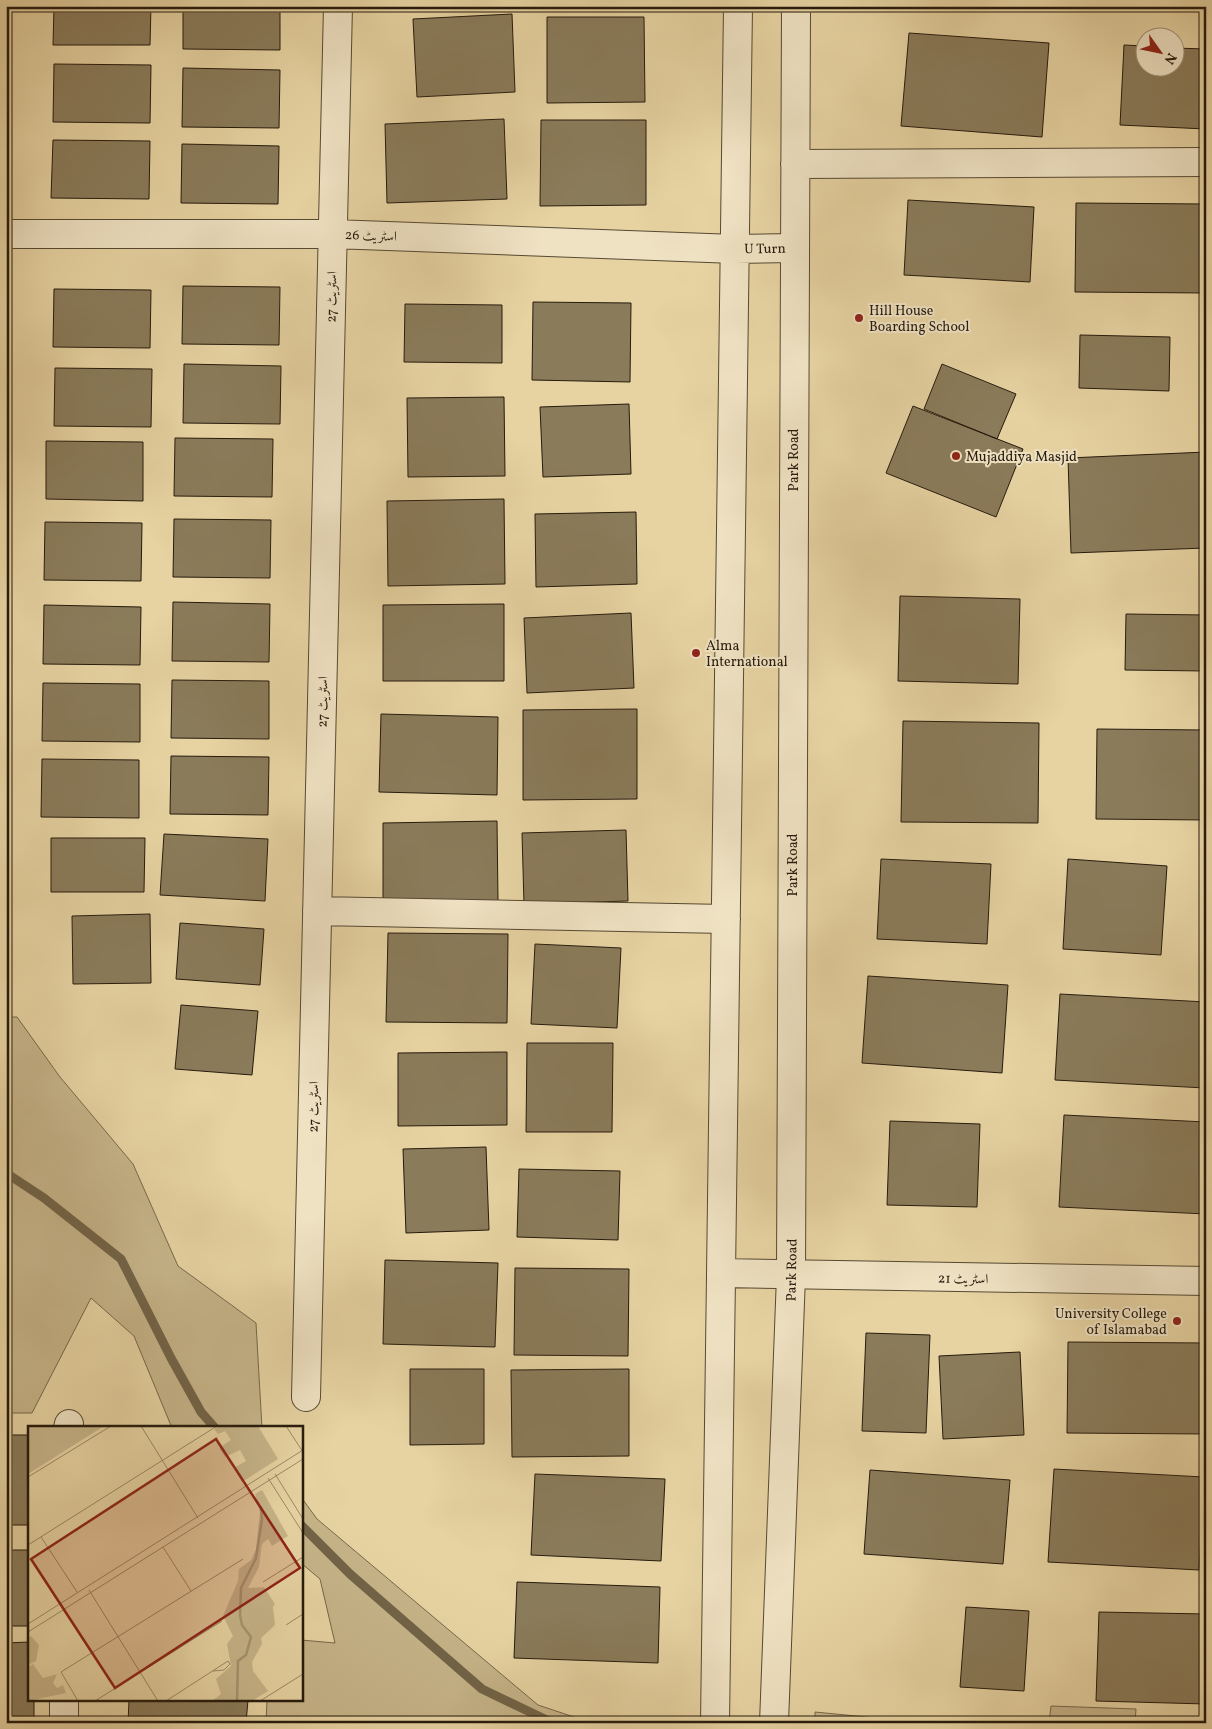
<svg xmlns="http://www.w3.org/2000/svg" width="1212" height="1729" viewBox="0 0 1212 1729" font-family="Vollkorn,Amiri,serif">
  <style>
    .green { fill: #c6b489; stroke: #76684b }
    .lines { fill: none; stroke-linecap: round; stroke-linejoin: round }
    .stream { stroke: #726448; stroke-width: 9 }
    .building { fill: #8a7b5a; stroke: #261b0d }
    .minor-casing { stroke: #564932; stroke-width: 30 }
    .minor { stroke: #efe2c3; stroke-width: 28 }
    .poi-dot { fill: #8f2418; stroke: #efe2c3; stroke-width: 2 }
    .labels { text-anchor: middle; stroke-width: 4; stroke-linejoin: round; paint-order: stroke }
    .street-label { font-size: 14px; fill: #261b0d; stroke: #efe2c3 }
    .poi-label { font-size: 14px; fill: #261b0d; stroke: #efe2c3; text-anchor: start }
    .inset-river { fill: none; stroke: #a5946f; stroke-width: 2.5 }
    .inset-road { fill: none; stroke: #9a8966; stroke-width: 1 }
    .view { fill: #8f2418; fill-opacity: 0.15; stroke: #8f2418; stroke-width: 2.5 }
    .inset-edge { fill: none; stroke: #261b0d; stroke-width: 2.5 }
  </style>
  <rect width="100%" height="100%" fill="#e7d3a2"/>
  <filter id="stains"><feTurbulence type="fractalNoise" baseFrequency=".004" numOctaves="4"/><feColorMatrix values="0 0 0 0 .2 0 0 0 0 .09 0 0 0 0 .02 0 0 0 .5 -.17"/></filter>
  <radialGradient id="worn" r=".72"><stop offset=".6" stop-color="#630" stop-opacity="0"/><stop offset="1" stop-color="#630" stop-opacity=".3"/></radialGradient>
  <path class="green" d="M 6,1017 L 17,1017 L 60,1077 L 133,1164 L 178,1266 L 256,1323 L 262,1428 L 172,1428 L 134,1336 L 91,1298 L 32,1413 L 6,1413 Z
    M 301,1497 L 317,1519 L 538,1705 L 592,1723 L 266,1723 L 267,1700 L 301,1700 L 301,1640 L 335,1643 L 320,1579 L 301,1563 Z
    M 1051,1706 L 1136,1709 L 1135,1723 L 1049,1723 Z
    M 815,1712 L 928,1723 L 815,1723 Z"/>
  <g class="lines">
    <path class="stream" d="M 6,1173 L 44,1198 L 121,1259 L 171,1358 L 201,1412 L 215,1428
      M 301,1525 L 350,1574 L 482,1689 L 553,1723"/>
  </g>
  <path class="building" d="M 54,6 L 151,6 L 150,45 L 53,45 Z
    M 183,6 L 280,6 L 280,50 L 183,49 Z
    M 512,14 L 515,92 L 417,97 L 413,19 Z
    M 547,17 L 644,17 L 645,102 L 547,103 Z
    M 909,33 L 1049,43 L 1042,137 L 901,126 Z
    M 1124,45 L 1144,46 L 1144,68 L 1174,68 L 1174,48 L 1206,49 L 1206,129 L 1120,125 Z
    M 54,64 L 151,65 L 150,123 L 53,122 Z
    M 183,68 L 280,70 L 279,128 L 182,127 Z
    M 504,119 L 507,199 L 387,203 L 385,124 Z
    M 541,120 L 646,120 L 646,205 L 540,206 Z
    M 53,140 L 150,141 L 149,199 L 51,198 Z
    M 182,144 L 279,146 L 278,204 L 181,203 Z
    M 908,200 L 1034,207 L 1030,282 L 904,275 Z
    M 1076,203 L 1206,204 L 1206,293 L 1075,292 Z
    M 183,286 L 280,287 L 279,345 L 182,344 Z
    M 54,289 L 151,290 L 150,348 L 53,347 Z
    M 533,302 L 631,303 L 630,382 L 532,380 Z
    M 405,304 L 502,305 L 502,363 L 404,362 Z
    M 1080,335 L 1170,337 L 1169,391 L 1079,388 Z
    M 184,364 L 281,366 L 280,424 L 183,423 Z
    M 942,364 L 1016,394 L 997,439 L 924,409 Z
    M 55,368 L 152,369 L 151,427 L 54,426 Z
    M 504,397 L 505,476 L 408,477 L 407,398 Z
    M 629,404 L 631,474 L 543,477 L 540,407 Z
    M 913,406 L 1023,449 L 996,517 L 886,473 Z
    M 175,438 L 273,439 L 272,497 L 174,496 Z
    M 46,441 L 143,442 L 143,501 L 46,499 Z
    M 1206,452 L 1206,548 L 1071,553 L 1068,458 Z
    M 504,499 L 505,584 L 388,586 L 387,501 Z
    M 636,512 L 637,584 L 536,587 L 535,514 Z
    M 174,519 L 271,520 L 270,578 L 173,577 Z
    M 45,522 L 142,523 L 141,581 L 44,580 Z
    M 900,596 L 1020,599 L 1018,684 L 898,681 Z
    M 173,602 L 270,604 L 269,662 L 172,661 Z
    M 504,604 L 504,681 L 383,681 L 383,605 Z
    M 44,605 L 141,607 L 140,665 L 43,664 Z
    M 631,613 L 634,688 L 527,693 L 524,618 Z
    M 1126,614 L 1206,615 L 1206,671 L 1125,670 Z
    M 172,680 L 269,681 L 269,739 L 171,738 Z
    M 43,683 L 140,684 L 140,742 L 42,741 Z
    M 637,709 L 637,799 L 523,800 L 523,710 Z
    M 381,714 L 498,717 L 497,795 L 379,792 Z
    M 903,721 L 1039,723 L 1038,823 L 901,822 Z
    M 1097,729 L 1206,730 L 1206,820 L 1096,819 Z
    M 171,756 L 269,757 L 268,815 L 170,814 Z
    M 42,759 L 139,760 L 139,818 L 41,817 Z
    M 497,821 L 498,901 L 383,902 L 383,823 Z
    M 626,830 L 628,901 L 524,904 L 522,833 Z
    M 164,834 L 268,839 L 265,901 L 160,895 Z
    M 51,838 L 145,838 L 144,892 L 51,892 Z
    M 881,859 L 991,864 L 987,944 L 877,939 Z
    M 1068,859 L 1167,866 L 1161,955 L 1063,949 Z
    M 150,914 L 151,983 L 73,984 L 72,916 Z
    M 180,923 L 264,929 L 260,985 L 176,979 Z
    M 388,933 L 508,934 L 507,1023 L 386,1022 Z
    M 535,944 L 621,948 L 617,1028 L 531,1024 Z
    M 868,976 L 1008,985 L 1002,1073 L 862,1063 Z
    M 1060,994 L 1206,1002 L 1205,1088 L 1055,1080 Z
    M 181,1005 L 258,1011 L 252,1075 L 175,1069 Z
    M 527,1043 L 613,1043 L 612,1132 L 526,1132 Z
    M 507,1052 L 507,1125 L 398,1126 L 398,1053 Z
    M 1064,1115 L 1206,1122 L 1206,1214 L 1059,1207 Z
    M 890,1121 L 980,1124 L 977,1207 L 887,1205 Z
    M 486,1147 L 489,1230 L 406,1233 L 403,1149 Z
    M 519,1169 L 620,1171 L 618,1240 L 517,1237 Z
    M 385,1260 L 498,1263 L 495,1347 L 383,1344 Z
    M 515,1268 L 629,1269 L 628,1356 L 514,1355 Z
    M 866,1333 L 930,1335 L 926,1433 L 862,1431 Z
    M 1068,1342 L 1206,1343 L 1206,1434 L 1067,1433 Z
    M 1020,1352 L 1024,1435 L 943,1439 L 939,1356 Z
    M 410,1369 L 484,1369 L 484,1444 L 410,1445 Z
    M 629,1369 L 629,1456 L 512,1457 L 511,1370 Z
    M 6,1435 L 29,1435 L 29,1525 L 6,1525 Z
    M 1054,1469 L 1204,1477 L 1199,1570 L 1048,1562 Z
    M 870,1470 L 1010,1480 L 1003,1564 L 864,1554 Z
    M 535,1474 L 665,1479 L 661,1561 L 531,1555 Z
    M 6,1550 L 29,1550 L 29,1626 L 6,1626 Z
    M 517,1582 L 660,1587 L 658,1663 L 514,1658 Z
    M 966,1607 L 1029,1611 L 1024,1691 L 960,1687 Z
    M 1099,1612 L 1206,1614 L 1206,1704 L 1096,1701 Z
    M 29,1642 L 29,1700 L 34,1700 L 34,1723 L 6,1723 L 6,1643 Z
    M 129,1700 L 248,1700 L 246,1723 L 128,1723 Z"/>
  <g class="lines">
    <g class="minor-casing">
      <path id="minor" d="M 795,164 L 1206,162
        M 6,234 L 333,234 L 735,249 L 794,248
        M 317,911 L 726,919
        M 721,1273 L 1206,1281
        M 306,1397 L 338,6
        M 68,1428 L 69,1424
        M 64,1723 L 64,1700
        M 715,1723 L 738,6
        M 774,1723 L 791,1276 L 796,6"/>
    </g>
    <use href="#minor" class="minor"/>
  </g>
  <g class="poi-dot">
    <circle cx="859" cy="318" r="5"/>
    <circle cx="956" cy="456" r="5"/>
    <circle cx="696" cy="653" r="5"/>
    <circle cx="1177" cy="1321" r="5"/>
  </g>
  <g class="labels">
    <g class="street-label">
      <text transform="translate(371 235) rotate(2)" y="5">اسٹریٹ 26</text>
      <text transform="translate(765 248) rotate(-1)" y="5">U Turn</text>
      <text transform="translate(331 297) rotate(-89)" y="5">اسٹریٹ 27</text>
      <text transform="translate(793 460) rotate(-90)" y="5">Park Road</text>
      <text transform="translate(322 702) rotate(-89)" y="5">اسٹریٹ 27</text>
      <text transform="translate(792 865) rotate(-90)" y="5">Park Road</text>
      <text transform="translate(313 1107) rotate(-89)" y="5">اسٹریٹ 27</text>
      <text transform="translate(791 1270) rotate(-89)" y="5">Park Road</text>
      <text transform="translate(963 1278) rotate(1)" y="5">اسٹریٹ 21</text>
    </g>
    <g class="poi-label">
      <text x="869" y="315">Hill House<tspan x="869" dy="16">Boarding School</tspan></text>
      <text x="966" y="461">Mujaddiya Masjid</text>
      <text x="706" y="650">Alma<tspan x="706" dy="16">International</tspan></text>
      <text x="1167" y="1318" text-anchor="end">University College<tspan x="1167" dy="16">of Islamabad</tspan></text>
    </g>
  </g>
  <g transform="translate(28 1426)">
    <rect width="275" height="275" fill="#e7d3a2"/>
    <path d="M 0,0 L 76,0 L 0,48 ZM 191,0 L 230,0 L 250,33 L 214,56 L 206,42 L 218,35 L 212,24 L 197,31 L 191,22 L 203,14 L 197,5 L 190,8 L 186,3 ZM 234,64 L 260,110 L 244,120 L 240,113 L 234,118 L 231,141 L 220,162 L 236,161 L 247,178 L 245,181 L 247,199 L 233,212 L 234,218 L 224,236 L 225,245 L 240,265 L 224,275 L 184,275 L 193,268 L 188,253 L 203,240 L 199,218 L 205,210 L 195,190 L 210,155 L 211,143 L 223,134 L 228,123 L 232,86 L 227,68 ZM 3,210 L 11,219 L 8,235 L 0,239 L 0,212 ZM 5,238 L 15,252 L 29,248 L 25,257 L 29,262 L 35,259 L 38,267 L 0,275 L 0,241 Z" fill="#c6b489"/>
    <path class="inset-river" d="M 209,275 L 210,235 L 218,229 L 223,211 L 214,199 L 212,189 L 213,162 L 228,132 L 234,93 L 233,81"/>
    <path class="inset-road" d="M 113,0 L 170,92M 258,0 L 275,26M 247,48 L 275,93M 0,51 L 83,0M 240,52 L 275,107M 13,111 L 49,166M 0,119 L 189,0M 135,121 L 163,165M 235,156 L 275,131M 61,164 L 130,275M 0,198 L 275,24M 258,199 L 275,188M 0,206 L 275,33M 50,275 L 33,246 L 215,133M 67,275 L 194,195M 138,275 L 200,235 L 202,238 L 196,244 L 185,245M 232,275 L 275,248"/>
    <path class="view" d="M 188,13 L 272,142 L 87,262 L 3,133 Z"/>
    <rect width="275" height="275" class="inset-edge"/>
  </g>
  <rect width="1212" height="1729" fill="none" stroke="#e7d3a2" stroke-width="25"/>
  <rect x="8" y="8" width="1197" height="1714" fill="none" stroke="#261b0d" stroke-width="2.5"/>
  <rect x="12" y="12" width="1187" height="1704" fill="none" stroke="#261b0d"/>
  <g transform="translate(1160 52) rotate(123)"><circle r="24" fill="#efe2c3" stroke="#9f927a"/>
  <path d="M0-4L9 19L0 12L-9 19Z" fill="#8f2418"/>
  <text y="-8" font-size="14" font-weight="bold" text-anchor="middle" fill="#261b0d">N</text>
  </g>
  <rect width="100%" height="100%" filter="url(#stains)"/>
  <rect width="100%" height="100%" fill="url(#worn)"/>
</svg>
